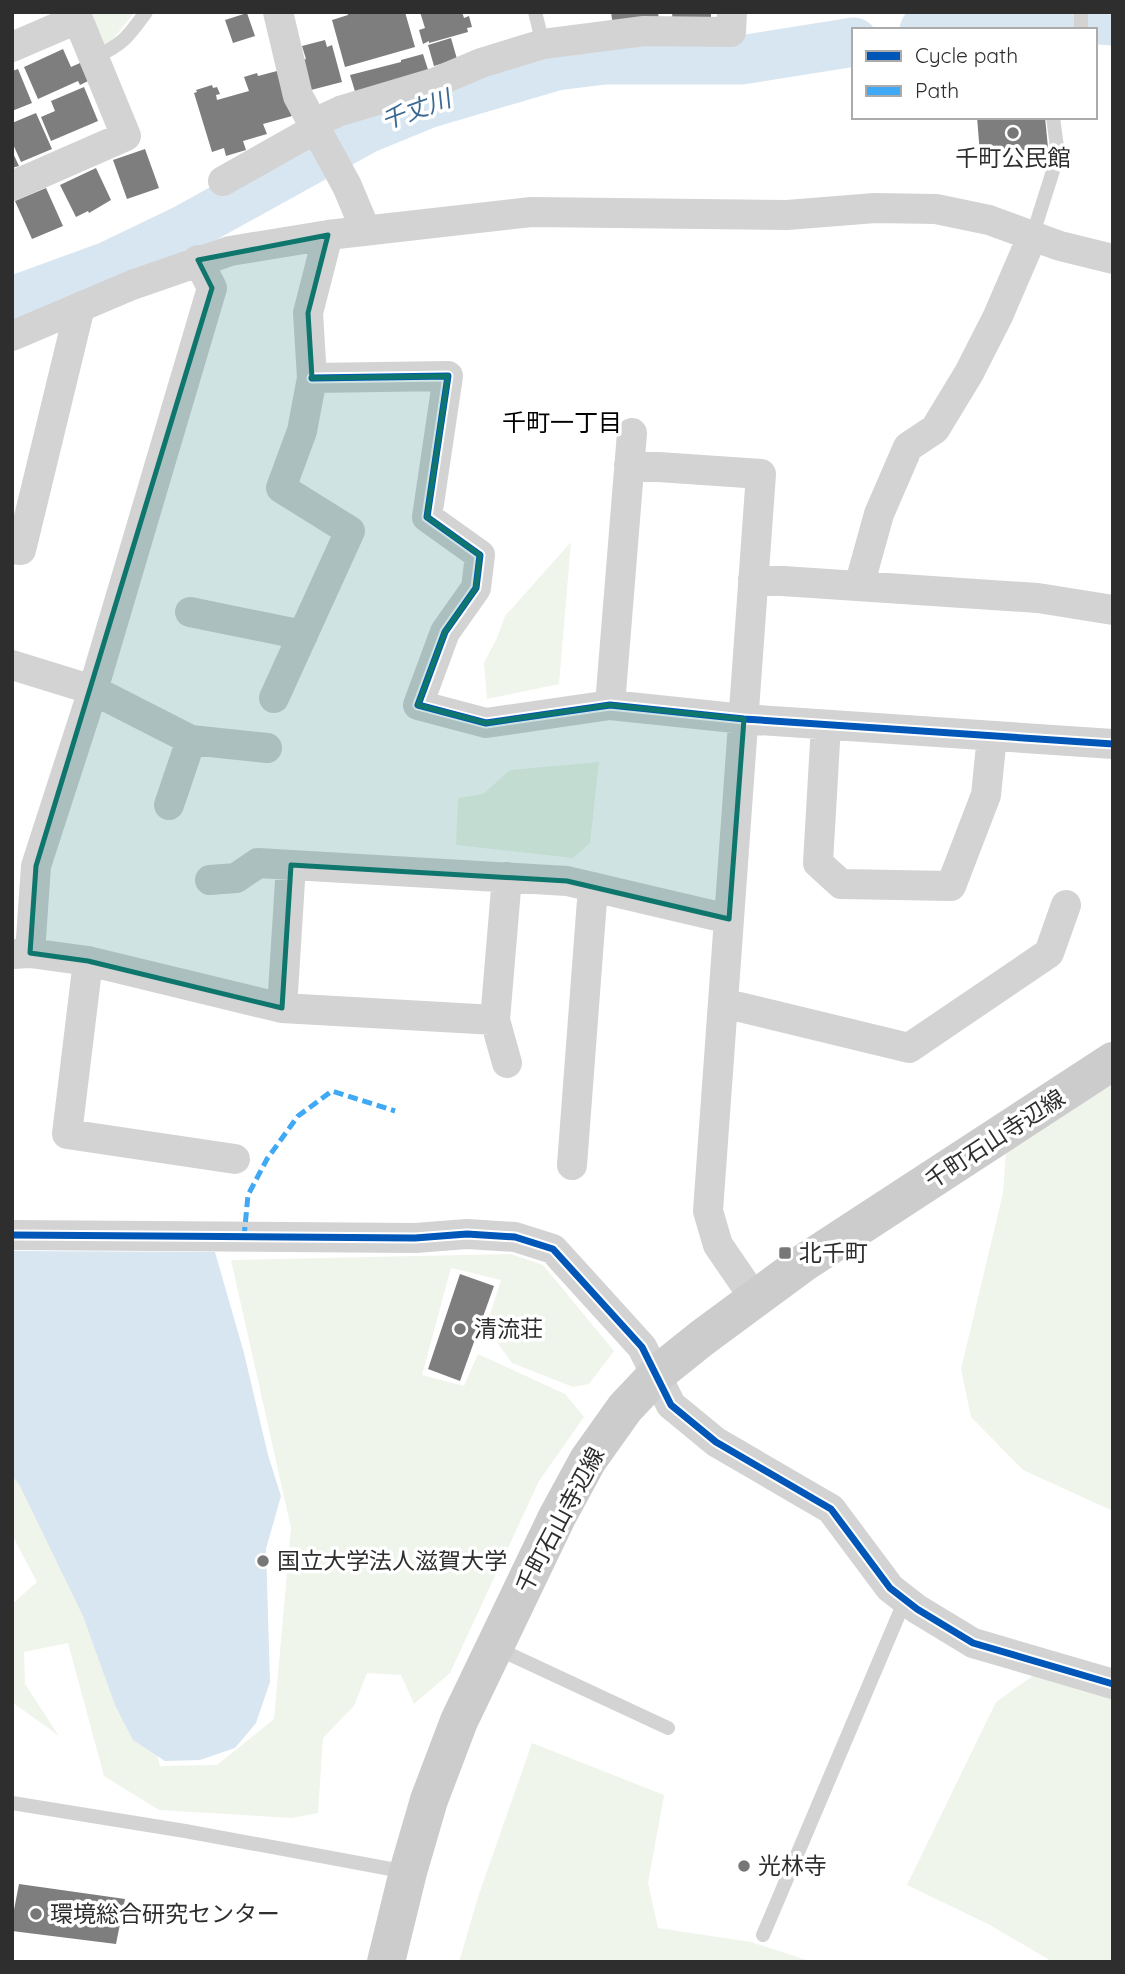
<svg xmlns="http://www.w3.org/2000/svg" width="1125" height="1974" viewBox="0 0 1125 1974" font-family="Quicksand,'Noto Sans JP',sans-serif">
  <style>
    .green { fill: #f0f5eb }
    .water { fill: #d8e6f2 }
    .lines { fill: none; stroke-linecap: round; stroke-linejoin: round }
    .river { stroke: #d8e6f2; stroke-width: 49 }
    .building { fill: #7e7e7e }
    .service { stroke: #d3d3d3; stroke-width: 14 }
    .minor { stroke: #d3d3d3; stroke-width: 30 }
    .secondary { stroke: #ccc; stroke-width: 38 }
    .quiet { stroke: #3fa9f5; stroke-width: 5; stroke-dasharray: 10 5; stroke-linecap: butt }
    .cycleway-casing { stroke: #fff; stroke-width: 11 }
    .cycleway { stroke: #0057b8; stroke-width: 7 }
    .marked { fill: #0f766e; fill-opacity: 0.2; stroke: #0f766e; stroke-width: 5; stroke-linejoin: round }
    .poi-dot { fill: #777; stroke: #fff; stroke-width: 2.5 }
    .labels { text-anchor: middle; stroke-width: 7; stroke-linejoin: round; paint-order: stroke }
    .poi-label { font-size: 23px; fill: #2e2e2e; stroke: #fff; text-anchor: start }
    .street-label { font-size: 23px; fill: #2e2e2e; stroke: #fff }
    .water-label { font-size: 24px; font-style: italic; fill: #3b6992; stroke: #fff }
    .neighbourhood-label { font-size: 24px; fill: #000; stroke: #fff }
  </style>
  <rect width="100%" height="100%" fill="#fff"/>
  <path class="green" d="M 88,12 L 135,12 L 104,50 Z
    M 571,542 L 559,684 L 487,699 L 484,663 L 497,638 L 505,616 Z
    M 599,762 L 590,843 L 573,858 L 456,845 L 458,798 L 483,794 L 510,770 Z
    M 1113,1075 L 1113,1511 L 1023,1470 L 971,1417 L 961,1369 L 1003,1193 L 1006,1152 Z
    M 511,1254 L 543,1265 L 614,1351 L 589,1384 L 573,1387 L 512,1363 L 486,1327 L 501,1280 L 451,1268 L 422,1375 L 464,1386 L 478,1354 L 565,1394 L 584,1417 L 539,1481 L 450,1673 L 414,1704 L 401,1675 L 367,1673 L 354,1706 L 323,1738 L 318,1813 L 292,1818 L 159,1810 L 104,1776 L 68,1643 L 24,1652 L 25,1684 L 59,1736 L 12,1702 L 12,1604 L 37,1582 L 12,1535 L 12,1446 L 134,1671 L 160,1766 L 217,1765 L 274,1719 L 291,1528 L 231,1260 Z
    M 1034,1675 L 1113,1696 L 1113,1962 L 1053,1962 L 988,1924 L 907,1885 L 996,1702 Z
    M 532,1743 L 664,1795 L 648,1883 L 658,1928 L 751,1942 L 813,1962 L 459,1962 L 479,1894 Z"/>
  <path class="water" d="M 12,1251 L 215,1252 L 244,1353 L 268,1455 L 281,1496 L 266,1549 L 270,1682 L 256,1723 L 235,1748 L 200,1760 L 165,1761 L 133,1740 L 115,1705 L 83,1616 L 19,1484 L 12,1476 Z"/>
  <g class="lines">
    <path class="river" d="M 924,30 L 961,23 L 1059,17 L 1113,21
      M 12,301 L 108,266 L 187,228 L 366,129 L 427,104 L 556,66 L 605,60 L 741,60 L 854,42"/>
  </g>
  <path class="building" d="M 347,12 L 405,12 L 415,47 L 345,67 L 332,20 L 348,15 Z
    M 420,12 L 462,12 L 464,18 L 469,16 L 472,27 L 467,28 L 468,32 L 429,43 L 429,41 L 423,44 L 419,30 L 425,28 Z
    M 611,12 L 658,12 L 659,20 L 613,26 Z
    M 672,12 L 711,12 L 711,24 L 673,25 Z
    M 247,13 L 255,36 L 233,43 L 225,20 Z
    M 451,38 L 457,59 L 434,66 L 428,45 Z
    M 325,40 L 327,47 L 332,45 L 342,82 L 311,90 L 302,60 L 306,59 L 302,46 Z
    M 63,49 L 71,67 L 80,63 L 88,81 L 80,85 L 78,81 L 38,99 L 24,67 Z
    M 423,54 L 431,79 L 357,98 L 350,75 L 401,62 L 401,60 Z
    M 18,69 L 32,103 L 12,111 L 12,71 Z
    M 277,71 L 292,116 L 263,124 L 267,134 L 243,141 L 246,150 L 226,156 L 224,148 L 212,152 L 194,93 L 197,92 L 196,90 L 212,85 L 213,88 L 217,87 L 220,94 L 216,95 L 217,100 L 249,91 L 244,77 L 257,73 L 258,76 Z
    M 84,87 L 98,121 L 51,141 L 41,117 L 55,111 L 51,101 Z
    M 36,113 L 52,149 L 21,162 L 12,142 L 12,123 Z
    M 977,117 L 1045,117 L 1048,148 L 980,154 Z
    M 145,149 L 159,188 L 127,199 L 113,160 Z
    M 12,151 L 19,166 L 12,168 Z
    M 96,168 L 111,200 L 89,213 L 88,211 L 76,217 L 60,185 Z
    M 46,188 L 63,226 L 32,239 L 15,201 Z
    M 460,1274 L 494,1286 L 460,1381 L 428,1369 Z
    M 19,1884 L 125,1899 L 116,1944 L 12,1931 L 12,1920 Z"/>
  <g class="lines">
    <path class="service" d="M 535,12 L 543,44
      M 1081,30 L 1081,12
      M 94,58 C 123,44 127,38 146,12
      M 1032,237 L 1058,155 L 1053,117
      M 496,1648 L 668,1728
      M 12,1803 L 185,1831 L 407,1872
      M 763,1935 L 905,1600"/>
    <path class="minor" d="M 278,12 L 298,96 L 347,186 L 366,231
      M 12,47 L 77,19
      M 223,181 L 308,133 L 314,123 L 340,111 L 434,83 L 481,63 L 543,44 L 644,31 L 731,32 L 732,12
      M 12,186 L 126,136 L 75,12
      M 12,336 L 132,285 L 230,251 L 328,235 L 531,212 L 787,215 L 875,208 L 936,209 L 989,220 L 1060,246 L 1113,259
      M 312,378 L 448,376 L 427,517 L 480,555 L 476,588 L 445,632 L 418,705 L 486,723 L 610,705 L 744,719 L 1113,744
      M 629,465 L 761,474 L 708,1211 L 718,1245 L 755,1299
      M 12,549 L 21,550 L 80,307
      M 753,579 L 1038,598 L 1113,610
      M 859,586 L 879,514 L 908,447 L 935,429 L 969,373 L 998,316 L 1032,237
      M 190,612 L 303,635
      M 12,665 L 93,690 L 191,740 L 267,748
      M 274,698 L 350,531 L 281,488 L 302,431 L 312,378 L 308,313 L 328,235
      M 610,705 L 632,433
      M 826,725 L 818,863 L 841,884 L 951,886 L 986,795 L 992,736
      M 169,805 L 191,740
      M 507,877 L 495,1020 L 507,1063
      M 210,880 L 236,878 L 258,863 L 567,881 L 729,919
      M 30,953 L 36,866 L 93,690 L 212,288 L 198,260
      M 12,954 L 30,953 L 88,961 L 282,1008 L 495,1020
      M 88,961 L 67,1134 L 235,1159
      M 723,1003 L 909,1048 L 1049,953 L 1066,905
      M 282,1008 L 291,865
      M 572,1165 L 593,887
      M 12,1235 L 415,1238 L 467,1234 L 515,1237 L 553,1249 L 642,1347 L 671,1405 L 716,1442 L 831,1509 L 890,1588 L 917,1609 L 973,1643 L 1113,1684"/>
    <path class="secondary" d="M 386,1962 L 408,1872 L 429,1800 L 459,1721 L 557,1517 L 588,1460 L 625,1408 L 657,1374 L 702,1338 L 805,1262 L 1113,1061"/>
    <path class="quiet" d="M 244,1237 L 248,1195 L 267,1159 L 298,1116 L 332,1091 L 395,1111"/>
    <g class="cycleway-casing">
      <path id="cycleway" d="M 312,378 L 448,376 L 427,517 L 480,555 L 476,588 L 445,632 L 418,705 L 486,723 L 610,705 L 744,719 L 1113,744
        M 12,1235 L 415,1238 L 467,1234 L 515,1237 L 553,1249 L 642,1347 L 671,1405 L 716,1442 L 831,1509 L 890,1588 L 917,1609 L 973,1643 L 1113,1684"/>
    </g>
    <use href="#cycleway" class="cycleway"/>
  </g>
  <path class="marked" d="M 328,235 L 308,313 L 312,378 L 448,376 L 427,517 L 480,555 L 476,588 L 445,632 L 418,705 L 486,723 L 610,705 L 744,719 L 729,919 L 567,881 L 291,865 L 282,1008 L 88,961 L 30,953 L 36,866 L 212,288 L 198,260 Z"/>
  <g class="poi-dot">
    <circle cx="1013" cy="133" r="7"/>
    <rect x="778" y="1246" width="14" height="14" rx="3.5"/>
    <circle cx="460" cy="1329" r="7"/>
    <circle cx="263" cy="1561" r="7"/>
    <circle cx="744" cy="1866" r="7"/>
    <circle cx="36" cy="1914" r="7"/>
  </g>
  <g class="labels">
    <g class="poi-label">
      <text x="1013" y="166" text-anchor="middle">千町公民館</text>
      <text x="799" y="1261">北千町</text>
      <text x="474" y="1337">清流荘</text>
      <text x="277" y="1569">国立大学法人滋賀大学</text>
      <text x="758" y="1874">光林寺</text>
      <text x="50" y="1922">環境総合研究センター</text>
    </g>
    <g class="street-label">
      <text transform="translate(995 1139) rotate(-33)" y="8">千町石山寺辺線</text>
      <text transform="translate(560 1520) rotate(-62)" y="8">千町石山寺辺線</text>
    </g>
    <g class="water-label">
      <text transform="translate(416 110) rotate(-20)" y="8">千丈川</text>
    </g>
    <g class="neighbourhood-label">
      <text x="562" y="431">千町一丁目</text>
    </g>
  </g>
  <rect width="1125" height="1974" fill="none" stroke="#2e2e2e" stroke-width="28"/>
  <rect x="852" y="28" width="245" height="91" fill="#ffffff" stroke="#ababab" stroke-width="2"/>
  <rect x="866" y="51" width="35" height="10" fill="#0057b8" stroke="#ababab" stroke-width="2"/>
  <text x="915" y="63" font-size="21" fill="#2e2e2e">Cycle path</text>
  <rect x="866" y="86" width="35" height="10" fill="#3fa9f5" stroke="#ababab" stroke-width="2"/>
  <text x="915" y="98" font-size="21" fill="#2e2e2e">Path</text>
</svg>
